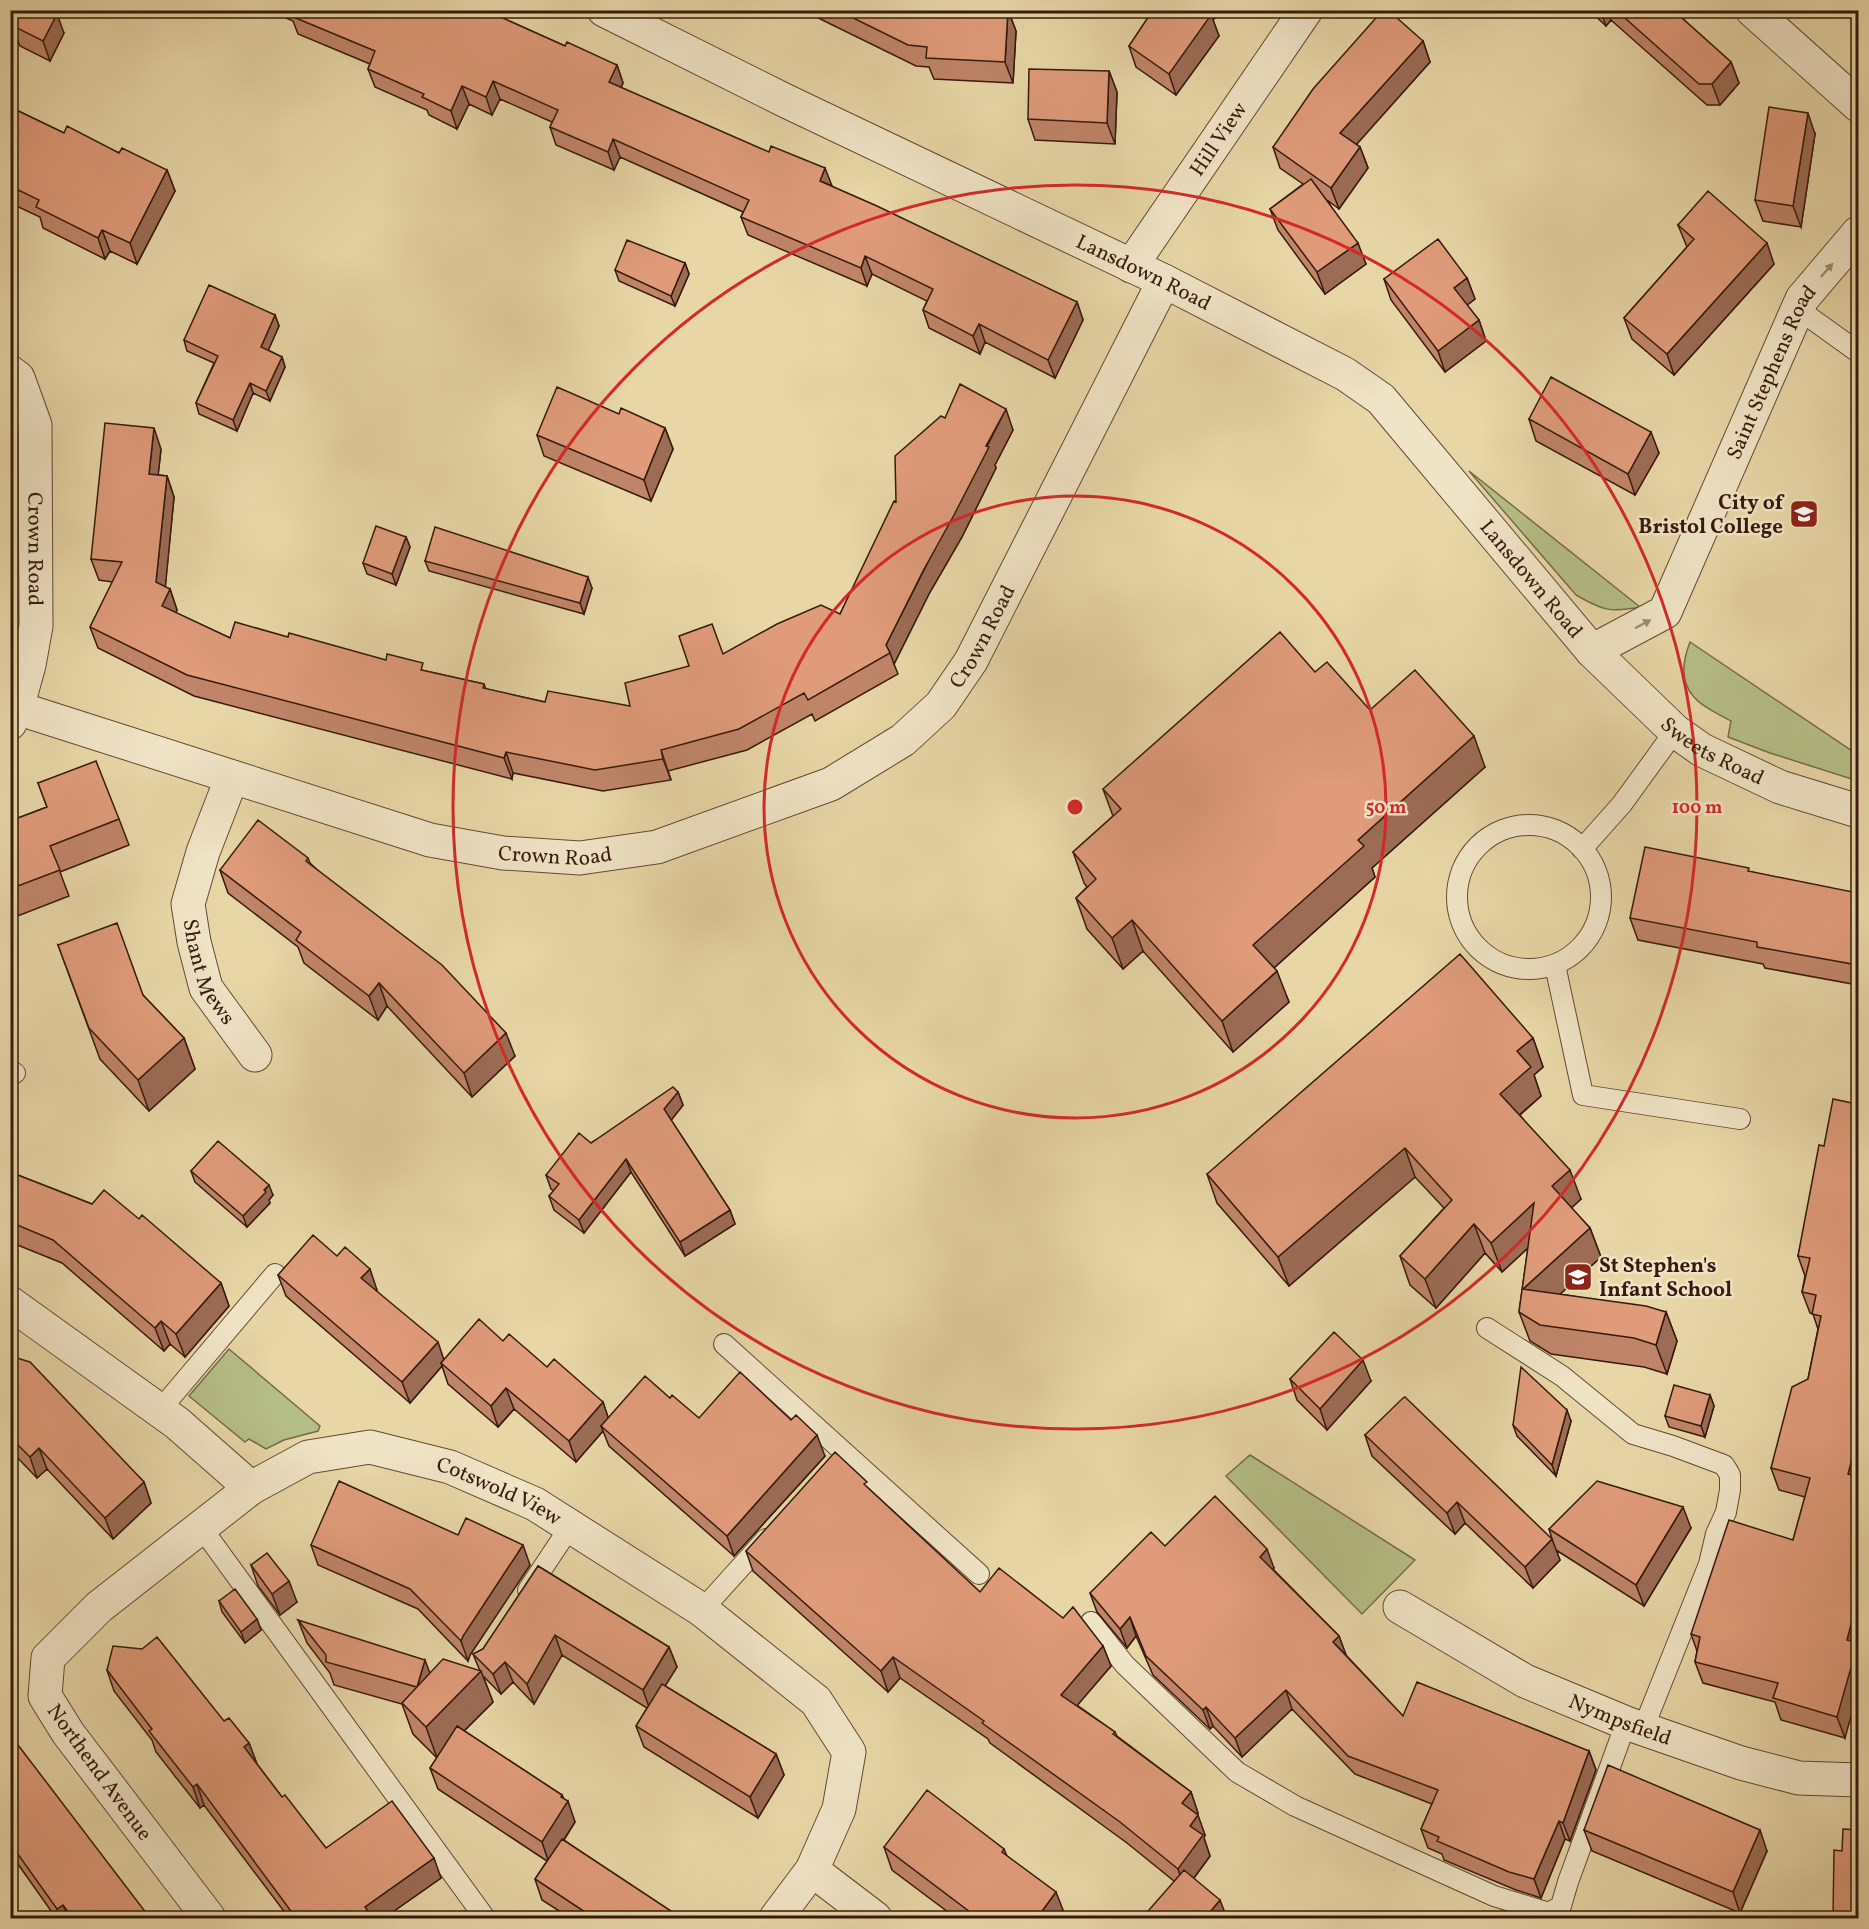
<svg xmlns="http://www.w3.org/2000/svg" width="1869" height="1929" viewBox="0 0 1869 1929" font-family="Vollkorn,serif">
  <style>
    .green { fill: #b6be87; stroke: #766c4a; stroke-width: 1.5 }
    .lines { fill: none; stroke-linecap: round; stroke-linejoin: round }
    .service-casing { stroke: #634934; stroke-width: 22 }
    .minor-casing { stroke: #634934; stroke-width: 35 }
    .service { stroke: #f0e4c6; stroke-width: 20 }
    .minor { stroke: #f0e4c6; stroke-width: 33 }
    .wall { fill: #c08569; stroke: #371a0e; stroke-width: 1.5 }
    .shaded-wall { fill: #9c6c55; stroke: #371a0e; stroke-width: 1.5 }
    .building { fill: #df9b7a; stroke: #371a0e; stroke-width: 1.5 }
    .oneway { fill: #9d8973 }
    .ring { fill: none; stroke: #d62828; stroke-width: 3 }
    .labels { text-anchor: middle; stroke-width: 5; stroke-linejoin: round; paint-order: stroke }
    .street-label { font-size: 21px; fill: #371a0e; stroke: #f0e4c6 }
    .poi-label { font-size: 21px; font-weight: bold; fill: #371a0e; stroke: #f0e4c6; text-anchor: end }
    .centre { fill: #d62828; stroke: #f0e4c6; stroke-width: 3 }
    .ring-label { font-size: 18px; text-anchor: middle; font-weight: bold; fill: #d62828; stroke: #f0e4c6; stroke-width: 5; stroke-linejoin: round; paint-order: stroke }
  </style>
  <rect width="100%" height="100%" fill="#e8d6a7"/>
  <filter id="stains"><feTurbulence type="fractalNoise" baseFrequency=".00333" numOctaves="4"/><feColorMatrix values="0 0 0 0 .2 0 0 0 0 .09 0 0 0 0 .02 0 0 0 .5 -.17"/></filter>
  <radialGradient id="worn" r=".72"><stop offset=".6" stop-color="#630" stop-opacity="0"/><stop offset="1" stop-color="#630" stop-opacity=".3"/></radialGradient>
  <path class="green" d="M 1469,471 L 1640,607 C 1610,613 1602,610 1576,595 Z
    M 1690,642 L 1858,755 L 1858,781 L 1770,753 L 1728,737 L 1731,721 C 1719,714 1703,708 1694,697 C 1680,682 1683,660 1690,642 Z
    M 229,1349 L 320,1426 L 318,1431 L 284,1440 L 266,1449 L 249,1439 L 245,1442 L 189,1396 Z
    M 1250,1455 L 1415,1560 L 1362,1614 L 1226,1476 Z"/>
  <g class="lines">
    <g class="service-casing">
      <path id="service" d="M 1798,309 L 1858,352
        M1457 897a72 72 0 1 1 144 0a72 72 0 1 1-144 0Z
        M 1582,849 L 1622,804 L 1675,731
        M 1555,965 L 1583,1095 L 1740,1119
        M 10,1075 L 15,1073
        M 1487,1328 L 1562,1376 L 1633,1434 L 1673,1446 L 1724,1465 L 1730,1475 L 1730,1490 L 1726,1512 L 1716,1534 L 1709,1564 L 1643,1729
        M 724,1344 L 979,1574
        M 160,1410 L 275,1274
        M 201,1527 L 485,1918
        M 528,1590 L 570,1527
        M 702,1610 L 766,1539
        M 1091,1622 L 1125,1665 L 1237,1772 L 1295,1806 L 1494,1896 L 1549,1913 L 1561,1906 L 1568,1882 L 1626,1723"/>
    </g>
    <g class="minor-casing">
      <g id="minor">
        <path id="s1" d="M 604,10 L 786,101 L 1164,281 L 1345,374 L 1381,399 L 1592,651 L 1675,731 L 1702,750 L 1780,787 L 1858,811"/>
        <path d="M 1752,10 L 1858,105"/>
        <path id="s2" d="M 1131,266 L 1306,10"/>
        <path id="s3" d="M 10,372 L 18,378 L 35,425 L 36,626 L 29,665 L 17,708 L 10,723"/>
        <path id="s4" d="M 1592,651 L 1665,612 L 1802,299 L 1858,233"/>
        <path id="s5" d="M 17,708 L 430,840 L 503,853 L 580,858 L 657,847 L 831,784 L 903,740 L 941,705 L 971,661 L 1164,281"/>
        <path id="s6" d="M 232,777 L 203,852 L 188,904 L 194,942 L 206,988 L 255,1055"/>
        <path d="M 10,1303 L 177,1423 L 251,1488"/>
        <path id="s7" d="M 1400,1607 L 1525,1681 L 1626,1723 L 1741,1763 L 1799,1778 L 1858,1780"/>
        <path d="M 812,1870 L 875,1918"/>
        <path id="s8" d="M 209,1918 L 68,1733 L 45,1696 L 48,1658 L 99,1607 L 251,1488 L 308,1457 L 370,1447 L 450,1467 L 535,1504 L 702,1610 L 816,1701 L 849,1752 L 839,1809 L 812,1870 L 776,1918"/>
      </g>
    </g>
    <use href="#service" class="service"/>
    <use href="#minor" class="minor"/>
  </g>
  <path class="wall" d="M 10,10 L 64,33 L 50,61 L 20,46 L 14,31 L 10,28 Z
    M 268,10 L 485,10 L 565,46 L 617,65 L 623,83 L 621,88 L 1077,302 L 1083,320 L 1055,378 L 985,342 L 980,354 L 929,328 L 923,310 L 927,301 L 872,274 L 867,286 L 748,235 L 741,217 L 743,212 L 620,157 L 614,170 L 556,145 L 550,127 L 552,122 L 500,99 L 492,115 L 469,104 L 457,129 L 429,115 L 427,110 L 375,87 L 368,69 L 370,64 L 298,34 L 293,21 Z
    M 802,10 L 1008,10 L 1016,31 L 1013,83 L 934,79 L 929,67 L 916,66 Z
    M 1153,10 L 1222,10 L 1213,20 L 1219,36 L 1176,95 L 1136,67 L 1129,46 Z
    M 1589,10 L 1673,10 L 1731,62 L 1739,83 L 1720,105 L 1707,105 L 1611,20 L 1606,26 Z
    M 1423,41 L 1430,62 L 1356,144 L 1360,147 L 1368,168 L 1339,209 L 1327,200 L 1366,264 L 1325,294 L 1278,230 L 1270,209 L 1303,184 L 1280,168 L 1273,147 Z
    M 1109,71 L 1117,92 L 1115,144 L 1035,140 L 1028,119 Z
    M 10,107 L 64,133 L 167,170 L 175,191 L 137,264 L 110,251 L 105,259 L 43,228 L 40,217 L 10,203 Z
    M 1815,134 L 1801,227 L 1763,221 L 1755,200 Z
    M 1678,225 L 1774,264 L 1674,375 L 1632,339 L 1624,318 L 1687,247 Z
    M 685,263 L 689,274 L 675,306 L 619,281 L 615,270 Z
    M 1467,278 L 1475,299 L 1467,305 L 1479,320 L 1486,341 L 1445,372 L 1391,300 L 1384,279 Z
    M 275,315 L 279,326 L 268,350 L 282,357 L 285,367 L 270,401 L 253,393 L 237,431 L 199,414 L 196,403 L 214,363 L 187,351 L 184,340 Z
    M 619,414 L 665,428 L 673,449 L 651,501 L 544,456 L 537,435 Z
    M 945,418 L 1013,430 L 995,465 L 996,468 L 962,537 L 930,592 L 894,664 L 898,674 L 815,721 L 812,714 L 747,750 L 668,771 L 671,780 L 603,791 L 513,773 L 512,779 L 194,696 L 98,648 L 90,627 L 113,582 L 99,580 L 91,559 L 161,449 L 158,475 L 167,476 L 174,497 L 165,587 L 170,589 L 177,610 L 176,613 L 230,638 L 288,637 L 426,671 L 484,684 L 486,689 L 545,702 L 630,706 L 689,666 L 840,614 L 896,502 Z
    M 1529,419 L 1659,453 L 1635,495 L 1536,441 Z
    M 406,537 L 410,547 L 396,585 L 367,574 L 363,563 Z
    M 425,561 L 592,588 L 584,614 L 429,571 Z
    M 1315,672 L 1370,710 L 1485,767 L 1372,868 L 1375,877 L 1274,968 L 1289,1002 L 1233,1052 L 1143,951 L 1123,969 L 1087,929 L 1076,898 L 1087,887 L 1084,883 L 1073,852 L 1113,816 L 1103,789 Z
    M 38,783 L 119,819 L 129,845 L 60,872 L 69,896 L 10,919 L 10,821 L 47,807 Z
    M 308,858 L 310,863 L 515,1056 L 472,1097 L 387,1006 L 378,1020 L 304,963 L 298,947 L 228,893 L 220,870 Z
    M 1751,872 L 1858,894 L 1858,985 L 1765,968 L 1763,964 L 1638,940 L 1630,918 Z
    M 58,945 L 143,995 L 184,1038 L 195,1069 L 149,1111 L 100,1059 Z
    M 1533,1038 L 1543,1067 L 1534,1075 L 1541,1096 L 1520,1115 L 1581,1199 L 1571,1208 L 1590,1228 L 1601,1257 L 1560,1294 L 1666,1312 L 1677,1341 L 1667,1374 L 1644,1367 L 1551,1354 L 1530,1341 L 1519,1312 L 1528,1248 L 1502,1272 L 1485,1253 L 1436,1308 L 1410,1285 L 1400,1256 L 1444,1208 L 1415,1177 L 1289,1286 L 1217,1203 L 1207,1174 Z
    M 678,1092 L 683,1105 L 671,1120 L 730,1210 L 735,1224 L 685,1256 L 631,1172 L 584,1233 L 554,1210 L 549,1196 L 554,1191 L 551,1189 L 546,1175 L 591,1143 Z
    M 1857,1104 L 1845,1738 L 1781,1720 L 1775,1702 L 1703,1683 L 1695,1662 L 1697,1651 L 1691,1634 L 1793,1540 L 1805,1497 L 1779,1490 L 1771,1468 L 1808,1379 L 1818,1329 L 1813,1314 L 1810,1313 L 1802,1292 L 1805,1276 L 1798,1256 L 1824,1146 Z
    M 191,1171 L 273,1195 L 269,1200 L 270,1203 L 247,1227 L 195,1182 Z
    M 10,1172 L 92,1204 L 139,1219 L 221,1283 L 229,1306 L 185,1357 L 170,1344 L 164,1351 L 62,1263 L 10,1242 Z
    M 337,1256 L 377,1290 L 376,1291 L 444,1359 L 503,1341 L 603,1402 L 608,1418 L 670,1398 L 699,1418 L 825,1456 L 734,1556 L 609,1446 L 603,1431 L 576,1462 L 514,1409 L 498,1427 L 448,1384 L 442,1366 L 410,1403 L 286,1296 L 278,1275 Z
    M 10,1356 L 144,1482 L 151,1503 L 113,1539 L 47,1469 L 37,1478 L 10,1450 Z
    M 1290,1379 L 1371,1381 L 1327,1430 L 1297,1400 Z
    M 1710,1395 L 1714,1406 L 1705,1437 L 1669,1427 L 1665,1416 Z
    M 1571,1421 L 1556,1476 L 1517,1436 L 1513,1425 Z
    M 1365,1435 L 1552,1539 L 1549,1529 L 1691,1528 L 1644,1606 L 1556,1550 L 1560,1560 L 1533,1588 L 1465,1523 L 1455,1534 L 1372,1456 Z
    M 869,1489 L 980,1592 L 1063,1618 L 1103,1646 L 1111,1666 L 1077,1705 L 1115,1732 L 1117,1736 L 1191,1792 L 1198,1813 L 1197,1814 L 1205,1835 L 1204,1838 L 1210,1856 L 1194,1878 L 1174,1881 L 1127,1843 L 990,1743 L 988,1739 L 900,1678 L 888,1692 L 753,1571 L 746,1551 Z
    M 458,1535 L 530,1565 L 470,1655 L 468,1661 L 418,1609 L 318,1565 L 311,1545 Z
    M 1165,1546 L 1274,1568 L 1273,1569 L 1339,1636 L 1346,1655 L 1403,1716 L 1589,1751 L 1596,1770 L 1570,1841 L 1565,1839 L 1541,1898 L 1516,1890 L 1444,1860 L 1442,1854 L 1428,1848 L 1421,1829 L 1432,1804 L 1355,1774 L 1292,1709 L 1242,1757 L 1213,1726 L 1210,1729 L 1153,1675 L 1136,1636 L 1127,1648 L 1097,1612 L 1090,1593 Z
    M 251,1565 L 297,1602 L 280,1615 L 258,1586 Z
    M 538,1566 L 669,1647 L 677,1667 L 665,1686 L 776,1754 L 784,1775 L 758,1818 L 644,1747 L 636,1726 L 647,1708 L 562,1655 L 534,1704 L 513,1682 L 501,1694 L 483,1676 L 493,1702 L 464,1731 L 562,1795 L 575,1822 L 564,1840 L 676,1918 L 570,1918 L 542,1900 L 535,1879 L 547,1861 L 438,1789 L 430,1768 L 437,1758 L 413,1734 L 402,1704 L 334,1685 L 330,1673 L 307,1643 L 298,1620 L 430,1673 L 480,1671 L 473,1654 L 483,1649 Z
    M 219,1601 L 257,1619 L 261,1630 L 245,1643 L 222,1612 Z
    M 107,1670 L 224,1721 L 249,1743 L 257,1764 L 282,1797 L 326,1848 L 441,1878 L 384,1918 L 289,1918 L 204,1805 L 200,1808 L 156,1752 L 152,1740 L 114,1691 Z
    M 10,1751 L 150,1918 L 56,1918 L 13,1857 L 10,1851 Z
    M 1584,1830 L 1767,1851 L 1740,1913 L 1592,1851 Z
    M 884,1847 L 1004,1849 L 1007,1856 L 1065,1915 L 1062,1918 L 956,1918 L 892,1870 Z"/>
  <path class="shaded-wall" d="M 1008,10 L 1016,31 L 1013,83 L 1005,62 Z
    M 1200,10 L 1222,10 L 1213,20 L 1219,36 L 1176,95 L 1169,74 Z
    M 1600,10 L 1607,10 L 1611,20 L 1606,26 Z
    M 57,14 L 64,33 L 50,61 L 43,41 Z
    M 1423,41 L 1430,62 L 1348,154 L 1340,133 Z
    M 1731,62 L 1739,83 L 1720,105 L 1712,84 Z
    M 617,65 L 623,83 L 615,100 L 609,82 Z
    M 1109,71 L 1117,92 L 1115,144 L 1107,123 Z
    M 493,81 L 500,99 L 492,115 L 486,97 Z
    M 462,86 L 469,104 L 457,129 L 451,111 Z
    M 1808,113 L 1815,134 L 1801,227 L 1793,206 Z
    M 613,139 L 620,157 L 614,170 L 608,152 Z
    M 1360,147 L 1368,168 L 1339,209 L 1331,188 Z
    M 825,168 L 832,186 L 820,181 Z
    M 167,170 L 175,191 L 137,264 L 130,243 Z
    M 102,230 L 110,251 L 105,259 L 98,238 Z
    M 1358,243 L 1366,264 L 1325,294 L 1317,272 Z
    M 1767,243 L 1774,264 L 1674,375 L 1667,354 Z
    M 865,256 L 872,274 L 867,286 L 861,268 Z
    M 685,263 L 689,274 L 675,306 L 671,296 Z
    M 1467,278 L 1475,299 L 1462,309 L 1454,288 Z
    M 1077,302 L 1083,320 L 1055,378 L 1048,360 Z
    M 275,315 L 279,326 L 265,358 L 261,347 Z
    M 1479,320 L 1486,341 L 1445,372 L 1438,351 Z
    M 979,324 L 985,342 L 980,354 L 973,336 Z
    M 282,357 L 285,367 L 270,401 L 266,391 Z
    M 250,383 L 253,393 L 237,431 L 233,420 Z
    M 1006,409 L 1013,430 L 995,465 L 996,468 L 962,537 L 930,592 L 894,664 L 890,653 L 886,645 Z
    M 154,428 L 161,449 L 156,495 L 149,474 Z
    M 665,428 L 673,449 L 651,501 L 644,480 Z
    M 1651,432 L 1659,453 L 1635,495 L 1628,474 Z
    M 167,476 L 174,497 L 164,601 L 170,589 L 177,610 L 169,627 L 162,606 L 156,582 Z
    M 406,537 L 410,547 L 396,585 L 392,574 Z
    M 588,577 L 592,588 L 584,614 L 580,603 Z
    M 1474,736 L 1485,767 L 1372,868 L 1375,877 L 1265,976 L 1253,945 L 1358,840 Z
    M 661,750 L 671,780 L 663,759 Z
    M 506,752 L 513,773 L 512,779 L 504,758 Z
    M 1132,920 L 1143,951 L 1123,969 L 1112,938 Z
    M 1277,971 L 1289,1002 L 1233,1052 L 1222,1021 Z
    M 379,983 L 387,1006 L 378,1020 L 369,996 Z
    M 506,1033 L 515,1056 L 472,1097 L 464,1073 Z
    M 184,1038 L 195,1069 L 149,1111 L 138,1080 Z
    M 1533,1038 L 1543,1067 L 1534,1075 L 1541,1096 L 1510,1123 L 1500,1094 L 1517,1051 Z
    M 678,1092 L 683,1105 L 669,1123 L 664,1109 Z
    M 1405,1148 L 1415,1177 L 1289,1286 L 1278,1257 Z
    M 626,1159 L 631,1172 L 584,1233 L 579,1220 Z
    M 1570,1170 L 1581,1199 L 1563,1216 L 1552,1186 Z
    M 269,1185 L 273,1195 L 269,1200 L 270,1203 L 247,1227 L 243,1216 Z
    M 1534,1203 L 1545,1232 L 1502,1272 L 1491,1243 Z
    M 730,1210 L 735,1224 L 685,1256 L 680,1242 Z
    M 1474,1224 L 1485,1253 L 1436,1308 L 1425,1279 Z
    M 1590,1228 L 1601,1257 L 1534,1318 L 1523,1289 Z
    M 370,1269 L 377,1290 L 369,1299 L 361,1278 Z
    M 221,1283 L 229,1306 L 185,1357 L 176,1334 Z
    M 1666,1312 L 1677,1341 L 1667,1374 L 1656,1345 Z
    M 161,1321 L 170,1344 L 164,1351 L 155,1328 Z
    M 438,1342 L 445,1363 L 441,1363 L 442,1366 L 410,1403 L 402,1382 Z
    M 1363,1360 L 1371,1381 L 1327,1430 L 1320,1409 Z
    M 506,1388 L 514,1409 L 498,1427 L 491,1406 Z
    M 1710,1395 L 1714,1406 L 1705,1437 L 1701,1426 Z
    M 603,1402 L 610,1423 L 601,1426 L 603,1431 L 576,1462 L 569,1441 Z
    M 1567,1410 L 1571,1421 L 1556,1476 L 1552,1465 Z
    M 1858,1419 L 1858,1486 L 1848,1474 L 1855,1433 Z
    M 817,1435 L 825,1456 L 734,1556 L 727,1536 Z
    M 39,1448 L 47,1469 L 37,1478 L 30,1457 Z
    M 144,1482 L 151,1503 L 113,1539 L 105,1518 Z
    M 1457,1502 L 1465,1523 L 1455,1534 L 1447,1513 Z
    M 1683,1507 L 1691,1528 L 1644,1606 L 1636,1585 Z
    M 1552,1539 L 1560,1560 L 1533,1588 L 1525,1567 Z
    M 523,1545 L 530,1565 L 470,1655 L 468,1661 L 461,1641 L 463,1636 Z
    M 1267,1549 L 1274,1568 L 1267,1575 L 1260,1557 Z
    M 289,1581 L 297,1602 L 280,1615 L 272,1594 Z
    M 1858,1597 L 1858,1691 L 1845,1738 L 1837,1717 L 1847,1640 Z
    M 1130,1617 L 1136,1636 L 1127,1648 L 1120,1629 Z
    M 257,1619 L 261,1630 L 245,1643 L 241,1632 Z
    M 555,1635 L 562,1655 L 534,1704 L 527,1684 Z
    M 1339,1636 L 1346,1655 L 1333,1642 Z
    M 1103,1646 L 1111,1666 L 1069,1715 L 1061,1695 Z
    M 669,1647 L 677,1667 L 650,1710 L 643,1690 Z
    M 893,1657 L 900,1678 L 888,1692 L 881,1671 Z
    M 425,1660 L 434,1684 L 417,1687 Z
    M 505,1662 L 513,1682 L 501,1694 L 493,1674 Z
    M 481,1671 L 493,1702 L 437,1758 L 426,1727 Z
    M 1286,1690 L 1292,1709 L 1242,1757 L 1235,1738 Z
    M 1206,1707 L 1213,1726 L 1210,1729 L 1203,1710 Z
    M 249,1743 L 257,1764 L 244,1747 Z
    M 1589,1751 L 1596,1770 L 1570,1841 L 1563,1823 Z
    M 776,1754 L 784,1775 L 758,1818 L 750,1797 Z
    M 197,1784 L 204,1805 L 200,1808 L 193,1787 Z
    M 1191,1792 L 1198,1813 L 1190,1824 L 1182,1803 Z
    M 562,1795 L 566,1804 L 568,1801 L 575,1822 L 549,1863 L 542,1842 Z
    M 1198,1815 L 1205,1835 L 1204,1838 L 1210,1856 L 1185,1890 L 1178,1869 L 1190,1826 Z
    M 1559,1821 L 1565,1839 L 1541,1898 L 1534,1879 Z
    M 1760,1830 L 1767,1851 L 1740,1913 L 1733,1892 Z
    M 434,1858 L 441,1878 L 384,1918 L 369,1918 L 365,1907 Z
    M 1056,1892 L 1065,1915 L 1062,1918 L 1037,1918 Z
    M 1220,1900 L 1227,1918 L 1205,1918 Z
    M 63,1905 L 68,1918 L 60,1918 L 57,1909 Z
    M 674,1913 L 676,1918 L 670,1918 Z"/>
  <path class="building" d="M 10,10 L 51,10 L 57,14 L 43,41 L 13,26 L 16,18 L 10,14 Z
    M 294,10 L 485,10 L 565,46 L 567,42 L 617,65 L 609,82 L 769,152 L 771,146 L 825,168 L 820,181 L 877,206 L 1077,302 L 1048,360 L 979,324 L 973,336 L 923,310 L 933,289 L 865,256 L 861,268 L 741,217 L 749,200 L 613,139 L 608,152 L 550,127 L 558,110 L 493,81 L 486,97 L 462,86 L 451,111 L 422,97 L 424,94 L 368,69 L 375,51 L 291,16 Z
    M 837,10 L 1008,10 L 1005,62 L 926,58 L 927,47 L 908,45 Z
    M 1153,10 L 1205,10 L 1211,15 L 1169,74 L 1129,46 Z
    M 1383,10 L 1388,10 L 1423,41 L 1340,133 L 1360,147 L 1331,188 L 1273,147 L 1313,89 Z
    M 1616,10 L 1673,10 L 1731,62 L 1712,84 L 1699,84 Z
    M 1856,10 L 1858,10 L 1858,20 Z
    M 1029,69 L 1109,71 L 1107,123 L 1028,119 Z
    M 10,107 L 64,133 L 67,126 L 119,153 L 122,148 L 167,170 L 130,243 L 102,230 L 98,238 L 36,207 L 39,200 L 10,186 Z
    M 1769,107 L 1808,113 L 1793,206 L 1755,200 Z
    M 1311,179 L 1358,243 L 1317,272 L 1270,209 Z
    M 1708,191 L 1767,243 L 1667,354 L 1624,318 L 1694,239 L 1678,225 Z
    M 1438,239 L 1467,278 L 1454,288 L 1479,320 L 1438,351 L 1384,279 Z
    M 627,240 L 685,263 L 671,296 L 615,270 Z
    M 209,285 L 275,315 L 261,347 L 282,357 L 266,391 L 250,383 L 233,420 L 196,403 L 218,356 L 184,340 Z
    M 1551,377 L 1651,432 L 1628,474 L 1529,419 Z
    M 960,384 L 1006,409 L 986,446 L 989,447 L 954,515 L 923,571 L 886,645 L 890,653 L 808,700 L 804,693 L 739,729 L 661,750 L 663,759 L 595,770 L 506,752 L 504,758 L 187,675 L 90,627 L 122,562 L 91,559 L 105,423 L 154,428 L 149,474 L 167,476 L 156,582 L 170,589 L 162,606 L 230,638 L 235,622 L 288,637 L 289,633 L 386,660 L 387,654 L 423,663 L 421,670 L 484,684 L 483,688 L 545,702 L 548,691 L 630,706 L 625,683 L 689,666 L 679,636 L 712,624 L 723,654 L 777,624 L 821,605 L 840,614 L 894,501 L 896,502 L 895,456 L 941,416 L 945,418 Z
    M 557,387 L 619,414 L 621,408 L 665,428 L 644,480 L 537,435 Z
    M 376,526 L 406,537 L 392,574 L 363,563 Z
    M 435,527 L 588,577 L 580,603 L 425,561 Z
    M 1280,632 L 1315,672 L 1327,662 L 1370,710 L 1415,670 L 1474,736 L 1358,840 L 1364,846 L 1253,945 L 1277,971 L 1222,1021 L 1132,920 L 1112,938 L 1076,898 L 1096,879 L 1073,852 L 1121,809 L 1103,789 Z
    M 96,761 L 119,819 L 50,846 L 60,870 L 10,889 L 10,821 L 47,807 L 38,783 Z
    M 258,820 L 308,858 L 306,861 L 442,965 L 506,1033 L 464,1073 L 379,983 L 369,996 L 296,940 L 301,932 L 220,870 Z
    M 1645,847 L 1749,868 L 1748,871 L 1858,893 L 1857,898 L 1858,898 L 1858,965 L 1757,947 L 1757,942 L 1630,918 Z
    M 117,923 L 143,995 L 184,1038 L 138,1080 L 89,1028 L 58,945 Z
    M 1460,954 L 1533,1038 L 1517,1051 L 1531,1067 L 1500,1094 L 1570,1170 L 1552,1186 L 1590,1228 L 1523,1289 L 1646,1306 L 1666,1312 L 1656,1345 L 1634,1338 L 1540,1325 L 1519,1312 L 1534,1203 L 1491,1243 L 1474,1224 L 1425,1279 L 1400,1256 L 1452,1200 L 1405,1148 L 1278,1257 L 1207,1174 Z
    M 673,1087 L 678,1092 L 664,1109 L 730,1210 L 680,1242 L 626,1159 L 579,1220 L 549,1196 L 559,1184 L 546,1175 L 579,1133 L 591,1143 Z
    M 1858,1096 L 1858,1419 L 1855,1433 L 1858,1434 L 1858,1436 L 1848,1474 L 1858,1477 L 1858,1597 L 1847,1640 L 1858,1643 L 1837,1717 L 1773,1698 L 1778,1683 L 1695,1662 L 1700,1637 L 1691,1634 L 1729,1520 L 1793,1540 L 1810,1478 L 1771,1468 L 1792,1387 L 1808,1379 L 1821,1316 L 1812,1314 L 1816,1295 L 1802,1292 L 1810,1258 L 1798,1256 L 1819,1145 L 1824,1146 L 1833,1099 L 1857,1104 Z
    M 218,1141 L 269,1185 L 264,1190 L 266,1192 L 243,1216 L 191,1171 Z
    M 10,1172 L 92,1204 L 104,1190 L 139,1219 L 142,1215 L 221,1283 L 176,1334 L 161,1321 L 155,1328 L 53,1240 L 10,1222 Z
    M 313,1235 L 337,1256 L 345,1247 L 370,1269 L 361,1278 L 438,1342 L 402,1382 L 278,1275 Z
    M 479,1319 L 503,1341 L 509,1334 L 547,1367 L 554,1359 L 603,1402 L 569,1441 L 506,1388 L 491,1406 L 441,1363 Z
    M 1334,1332 L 1363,1360 L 1320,1409 L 1290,1379 Z
    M 10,1356 L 30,1362 L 144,1482 L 105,1518 L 39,1448 L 30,1457 L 10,1437 Z
    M 1521,1367 L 1567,1410 L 1552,1465 L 1513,1425 Z
    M 740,1372 L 791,1420 L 796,1415 L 817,1435 L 727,1536 L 601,1426 L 645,1376 L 670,1398 L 672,1395 L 699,1418 Z
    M 1674,1385 L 1710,1395 L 1701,1426 L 1665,1416 Z
    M 1405,1397 L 1552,1539 L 1525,1567 L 1457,1502 L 1447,1513 L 1365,1435 L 1403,1398 Z
    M 835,1452 L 867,1482 L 864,1484 L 980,1592 L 999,1568 L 1063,1618 L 1073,1607 L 1103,1646 L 1061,1695 L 1115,1732 L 1113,1734 L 1191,1792 L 1182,1803 L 1198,1815 L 1190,1826 L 1203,1835 L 1178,1869 L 1120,1822 L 982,1723 L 984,1721 L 893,1657 L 881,1671 L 746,1551 Z
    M 339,1481 L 458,1535 L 466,1518 L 523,1545 L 463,1636 L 461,1641 L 410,1589 L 311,1545 Z
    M 1597,1481 L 1683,1507 L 1636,1585 L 1549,1529 Z
    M 1215,1496 L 1267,1549 L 1260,1557 L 1339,1636 L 1333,1642 L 1403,1716 L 1417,1682 L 1589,1751 L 1563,1823 L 1559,1821 L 1534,1879 L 1509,1872 L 1437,1841 L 1439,1837 L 1421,1829 L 1438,1790 L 1348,1756 L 1286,1690 L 1235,1738 L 1206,1707 L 1203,1710 L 1146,1656 L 1130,1617 L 1120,1629 L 1090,1593 L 1151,1532 L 1165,1546 Z
    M 267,1553 L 289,1581 L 272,1594 L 251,1565 Z
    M 538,1566 L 669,1647 L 643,1690 L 555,1635 L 527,1684 L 505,1662 L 493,1674 L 473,1654 L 483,1649 Z
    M 235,1589 L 257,1619 L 241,1632 L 219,1601 Z
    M 298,1620 L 425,1660 L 417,1687 L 326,1662 L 326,1655 Z
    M 157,1637 L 224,1721 L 229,1718 L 249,1743 L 244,1747 L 282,1797 L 285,1795 L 326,1848 L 392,1801 L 434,1858 L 365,1907 L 373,1918 L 296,1918 L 197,1784 L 193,1787 L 149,1731 L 152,1729 L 107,1670 L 113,1646 L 142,1649 Z
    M 443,1659 L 481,1671 L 426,1727 L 402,1703 Z
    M 662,1684 L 776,1754 L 750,1797 L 636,1726 Z
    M 457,1726 L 562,1795 L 561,1797 L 568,1801 L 542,1842 L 430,1768 Z
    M 18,1745 L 150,1918 L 73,1918 L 63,1905 L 57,1909 L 10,1843 L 10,1831 L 16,1827 L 10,1819 L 10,1751 Z
    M 1608,1765 L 1760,1830 L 1733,1892 L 1584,1830 Z
    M 927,1790 L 1004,1849 L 1002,1852 L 1056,1892 L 1037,1918 L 978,1918 L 884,1847 Z
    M 1843,1829 L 1858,1830 L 1858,1918 L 1833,1918 L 1834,1850 L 1842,1851 Z
    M 562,1839 L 674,1913 L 670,1918 L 594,1918 L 535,1879 Z
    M 1184,1870 L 1220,1900 L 1205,1918 L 1142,1918 Z"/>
  <defs><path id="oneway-solid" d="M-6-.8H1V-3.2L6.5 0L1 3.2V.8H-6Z" transform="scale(1.5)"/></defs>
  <g class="oneway">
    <use href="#oneway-solid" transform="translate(1827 270) rotate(-49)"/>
    <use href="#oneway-solid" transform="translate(1643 624) rotate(-28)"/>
  </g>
  <g class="ring">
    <circle cx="1075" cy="807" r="311"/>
    <circle cx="1075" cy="807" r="622"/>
  </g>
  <defs>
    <g id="university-square" transform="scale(1.5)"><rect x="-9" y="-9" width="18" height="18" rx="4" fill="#8f2418" stroke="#f0e4c6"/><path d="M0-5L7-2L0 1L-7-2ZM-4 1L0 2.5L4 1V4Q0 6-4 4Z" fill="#fff"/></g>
    <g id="school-square" transform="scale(1.5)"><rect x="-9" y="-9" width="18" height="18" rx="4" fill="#8f2418" stroke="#f0e4c6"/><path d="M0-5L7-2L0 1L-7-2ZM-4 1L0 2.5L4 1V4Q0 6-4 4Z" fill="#fff"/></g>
  </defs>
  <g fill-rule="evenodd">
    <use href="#university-square" x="1804" y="514"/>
    <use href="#school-square" x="1578" y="1277"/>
  </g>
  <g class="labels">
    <g class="street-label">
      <text dy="7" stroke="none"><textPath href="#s2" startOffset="154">Hill View</textPath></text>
      <text dy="7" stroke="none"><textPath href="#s1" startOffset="600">Lansdown Road</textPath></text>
      <text dy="7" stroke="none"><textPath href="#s4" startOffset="345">Saint Stephens Road</textPath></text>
      <text dy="7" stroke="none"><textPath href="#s3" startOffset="184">Crown Road</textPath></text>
      <text dy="7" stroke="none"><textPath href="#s1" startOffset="1104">Lansdown Road</textPath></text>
      <text dy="7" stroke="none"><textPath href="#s5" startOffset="1064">Crown Road</textPath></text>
      <text dy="7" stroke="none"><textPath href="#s1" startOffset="1356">Sweets Road</textPath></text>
      <text dy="7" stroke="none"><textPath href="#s5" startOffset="560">Crown Road</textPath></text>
      <text dy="7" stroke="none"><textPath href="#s6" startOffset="206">Shant Mews</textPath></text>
      <text dy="7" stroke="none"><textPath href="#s8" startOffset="844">Cotswold View</textPath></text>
      <text dy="7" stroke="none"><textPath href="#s7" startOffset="248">Nympsfield</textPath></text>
      <text transform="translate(100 1772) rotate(54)" y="7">Northend Avenue</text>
    </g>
    <g class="poi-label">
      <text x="1783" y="509">City of<tspan x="1783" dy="24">Bristol College</tspan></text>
      <text x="1599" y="1272" text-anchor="start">St Stephen's<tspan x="1599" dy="24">Infant School</tspan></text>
    </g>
  </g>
  <circle cx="1075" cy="807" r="9" class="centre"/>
  <g class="ring-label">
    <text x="1386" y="813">50 m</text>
    <text x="1697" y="813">100 m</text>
  </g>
  <rect width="1869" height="1929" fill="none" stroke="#e8d6a7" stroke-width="36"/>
  <rect x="12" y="12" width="1845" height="1905" fill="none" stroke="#371a0e" stroke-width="3"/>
  <rect x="18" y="18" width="1833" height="1893" fill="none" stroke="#371a0e" stroke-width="1.5"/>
  <rect width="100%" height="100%" filter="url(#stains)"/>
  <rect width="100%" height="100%" fill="url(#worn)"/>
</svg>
